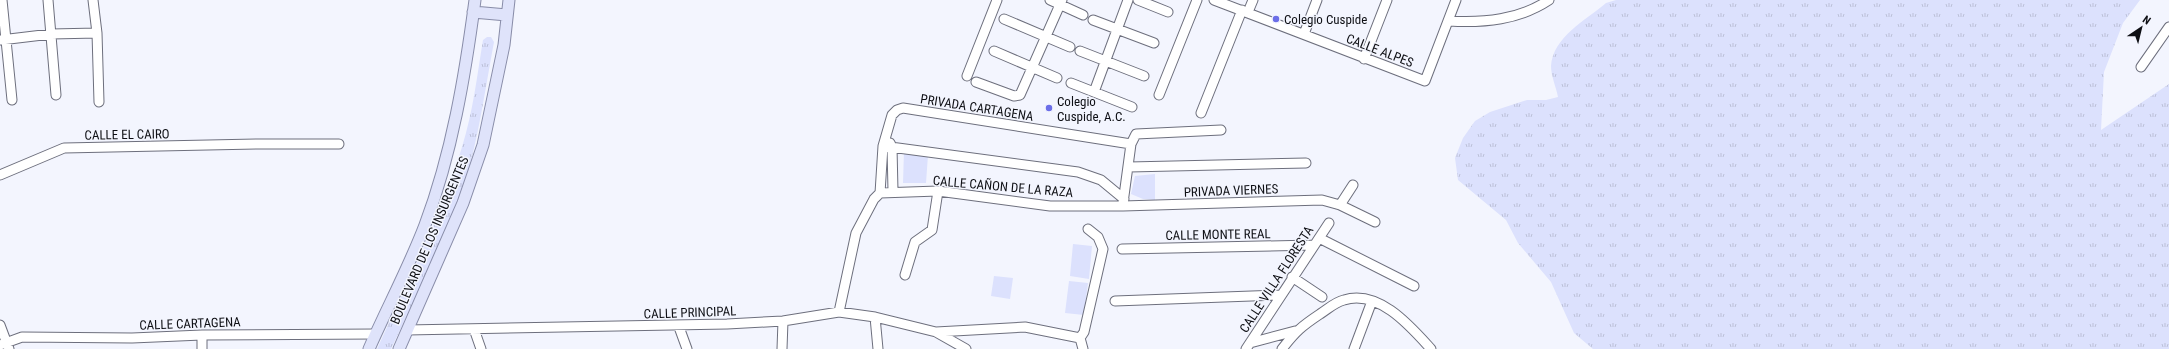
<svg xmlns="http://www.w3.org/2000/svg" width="2169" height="349" viewBox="0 0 2169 349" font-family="'Roboto Condensed',sans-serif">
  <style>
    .grass { fill: url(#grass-tufts) }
    .green { fill: #dce1fd }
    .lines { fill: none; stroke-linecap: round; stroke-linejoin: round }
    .minor-casing { stroke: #6d6f7d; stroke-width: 11 }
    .major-casing { stroke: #888ca8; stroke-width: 13 }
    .minor { stroke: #fff; stroke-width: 9 }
    .major { stroke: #dfe3fa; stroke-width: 11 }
    .poi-dot { fill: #6b6ee8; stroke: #f3f5fe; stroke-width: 1.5 }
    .labels { text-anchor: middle; stroke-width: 3; stroke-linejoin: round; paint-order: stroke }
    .poi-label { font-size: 13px; fill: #0e0f14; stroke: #f3f5fe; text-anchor: start }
    .street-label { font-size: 13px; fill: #0e0f14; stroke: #f3f5fe }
  </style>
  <defs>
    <pattern id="grass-tufts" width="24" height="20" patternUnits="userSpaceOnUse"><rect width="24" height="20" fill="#dce1fd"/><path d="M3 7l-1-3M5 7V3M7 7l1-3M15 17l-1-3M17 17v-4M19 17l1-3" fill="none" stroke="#bcc0d8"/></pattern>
  </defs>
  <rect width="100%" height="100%" fill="#f3f5fe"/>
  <path class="grass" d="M 1616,0 L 2140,0 L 2123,23 L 2104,72 L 2101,130 L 2169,84 L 2169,349 L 1593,349 L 1574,333 L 1551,282 L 1518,243 L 1506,220 L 1458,180 L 1455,158 L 1463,138 L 1475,121 L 1490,112 L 1527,100 L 1546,100 L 1558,97 C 1556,87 1551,76 1551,66 C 1553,37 1586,20 1606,3 Z
    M 487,37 L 491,37 L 494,42 C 485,89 479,137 465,182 C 446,240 417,294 391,349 L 377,349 C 407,283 441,217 462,147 C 473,112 477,76 483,40 Z"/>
  <path class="green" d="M 904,151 L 928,155 L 926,183 L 903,183 Z
    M 1155,174 L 1155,200 L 1143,199 L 1131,194 L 1135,176 Z
    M 1073,244 L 1092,246 L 1089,279 L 1070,276 Z
    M 994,276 L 1013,278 L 1010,299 L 991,296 Z
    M 1069,281 L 1088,283 L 1084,315 L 1065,313 Z"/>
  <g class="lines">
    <g class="minor-casing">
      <path id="minor" d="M 2,0 L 12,100
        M 48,0 L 56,95
        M 93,0 L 97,33 L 99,102
        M 1050,0 L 1083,15
        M 1138,0 L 1168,12
        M 1214,0 L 1425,81 L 1456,0
        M 1248,12 L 1253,0
        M 1004,19 L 1070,47
        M 1093,20 L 1154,43
        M 1449,21 C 1484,23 1519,20 1549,0
        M 1304,34 L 1317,0
        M 1,40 L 51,34 L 97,33
        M 994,51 L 1057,78
        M 1080,51 L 1144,76
        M 1364,59 L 1387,0
        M 2141,67 L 2169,27
        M 967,76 L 997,0
        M 976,82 L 1014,96 L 1020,95 L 1062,0
        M 1071,83 L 1132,107
        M 1094,92 L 1128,0
        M 1159,95 L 1197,0
        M 1201,113 L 1242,10
        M 890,143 L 892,147 L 893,191
        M 883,146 L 1078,172 L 1101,180 L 1124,199
        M 1129,167 L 1306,163
        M 0,175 L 64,148 L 260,144 L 339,144
        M 880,193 L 938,191 L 1050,206 L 1123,206 L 1322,200 L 1340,205 L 1375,222
        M 1123,203 L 1131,144 L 1136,134 L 1221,130
        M 1340,205 L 1353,185
        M 1319,238 L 1414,286
        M 1122,249 L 1314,245
        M 905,275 L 915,242 L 932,230 L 938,191
        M 1292,277 L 1322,297
        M 1115,301 L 1280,295
        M 839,312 L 856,233 L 874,199 L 880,193 L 883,146 L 892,115 L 897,110 L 903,108 L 1131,144
        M 875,317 L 878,349
        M 0,325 L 9,349
        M 679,327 L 687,349
        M 474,329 L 481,349
        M 407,330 L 727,324 L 783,321 L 839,312 L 875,317 L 936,332 L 966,349
        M 936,332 L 1025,327 L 1080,338
        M 1250,343 L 1295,331
        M 0,345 L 22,337 L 132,338 L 202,335 L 376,334
        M 202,349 L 202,335
        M 782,349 L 783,321
        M 1083,349 L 1080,338 L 1084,332 L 1103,249 L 1098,237 L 1088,229
        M 1246,349 L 1329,223
        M 1282,349 C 1296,331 1302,326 1320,314 C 1328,309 1335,302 1344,300 C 1379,289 1411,327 1431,349
        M 1354,349 L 1372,301"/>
    </g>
    <g class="major-casing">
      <path id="major" d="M 473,12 L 507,15
        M 369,349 C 387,308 409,267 425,225 C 452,153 465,76 475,0
        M 399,349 L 463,203 L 483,145 L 504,45 L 509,0"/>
    </g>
    <use href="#minor" class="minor"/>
    <use href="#major" class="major"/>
  </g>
  <g class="poi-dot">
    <circle cx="1276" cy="19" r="4"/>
    <circle cx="1049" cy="108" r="4"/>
  </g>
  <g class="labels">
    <g class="poi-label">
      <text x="1284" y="24">Colegio Cuspide</text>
      <text x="1057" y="106">Colegio<tspan x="1057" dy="15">Cuspide, A.C.</tspan></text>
    </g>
    <g class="street-label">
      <text transform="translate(1380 50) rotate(21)" y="5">CALLE ALPES</text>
      <text transform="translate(977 107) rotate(9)" y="5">PRIVADA CARTAGENA</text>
      <text transform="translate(127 134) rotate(-1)" y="5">CALLE EL CAIRO</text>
      <text transform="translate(1003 186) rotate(5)" y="5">CALLE CAÑON DE LA RAZA</text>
      <text transform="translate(1231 190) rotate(-2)" y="5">PRIVADA VIERNES</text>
      <text transform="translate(1218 234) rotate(-1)" y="5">CALLE MONTE REAL</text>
      <text transform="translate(429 240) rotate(-67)" y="5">BOULEVARD DE LOS INSURGENTES</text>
      <text transform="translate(1276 279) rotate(-57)" y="5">CALLE VILLA FLORESTA</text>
      <text transform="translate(690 312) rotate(-2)" y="5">CALLE PRINCIPAL</text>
      <text transform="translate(190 323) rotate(-2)" y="5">CALLE CARTAGENA</text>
    </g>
  </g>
  <g transform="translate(2141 28) rotate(35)" stroke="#f3f5fe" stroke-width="3" paint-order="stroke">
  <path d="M0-3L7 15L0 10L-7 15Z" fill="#0e0f14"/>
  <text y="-6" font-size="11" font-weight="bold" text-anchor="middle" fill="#0e0f14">N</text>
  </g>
</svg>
